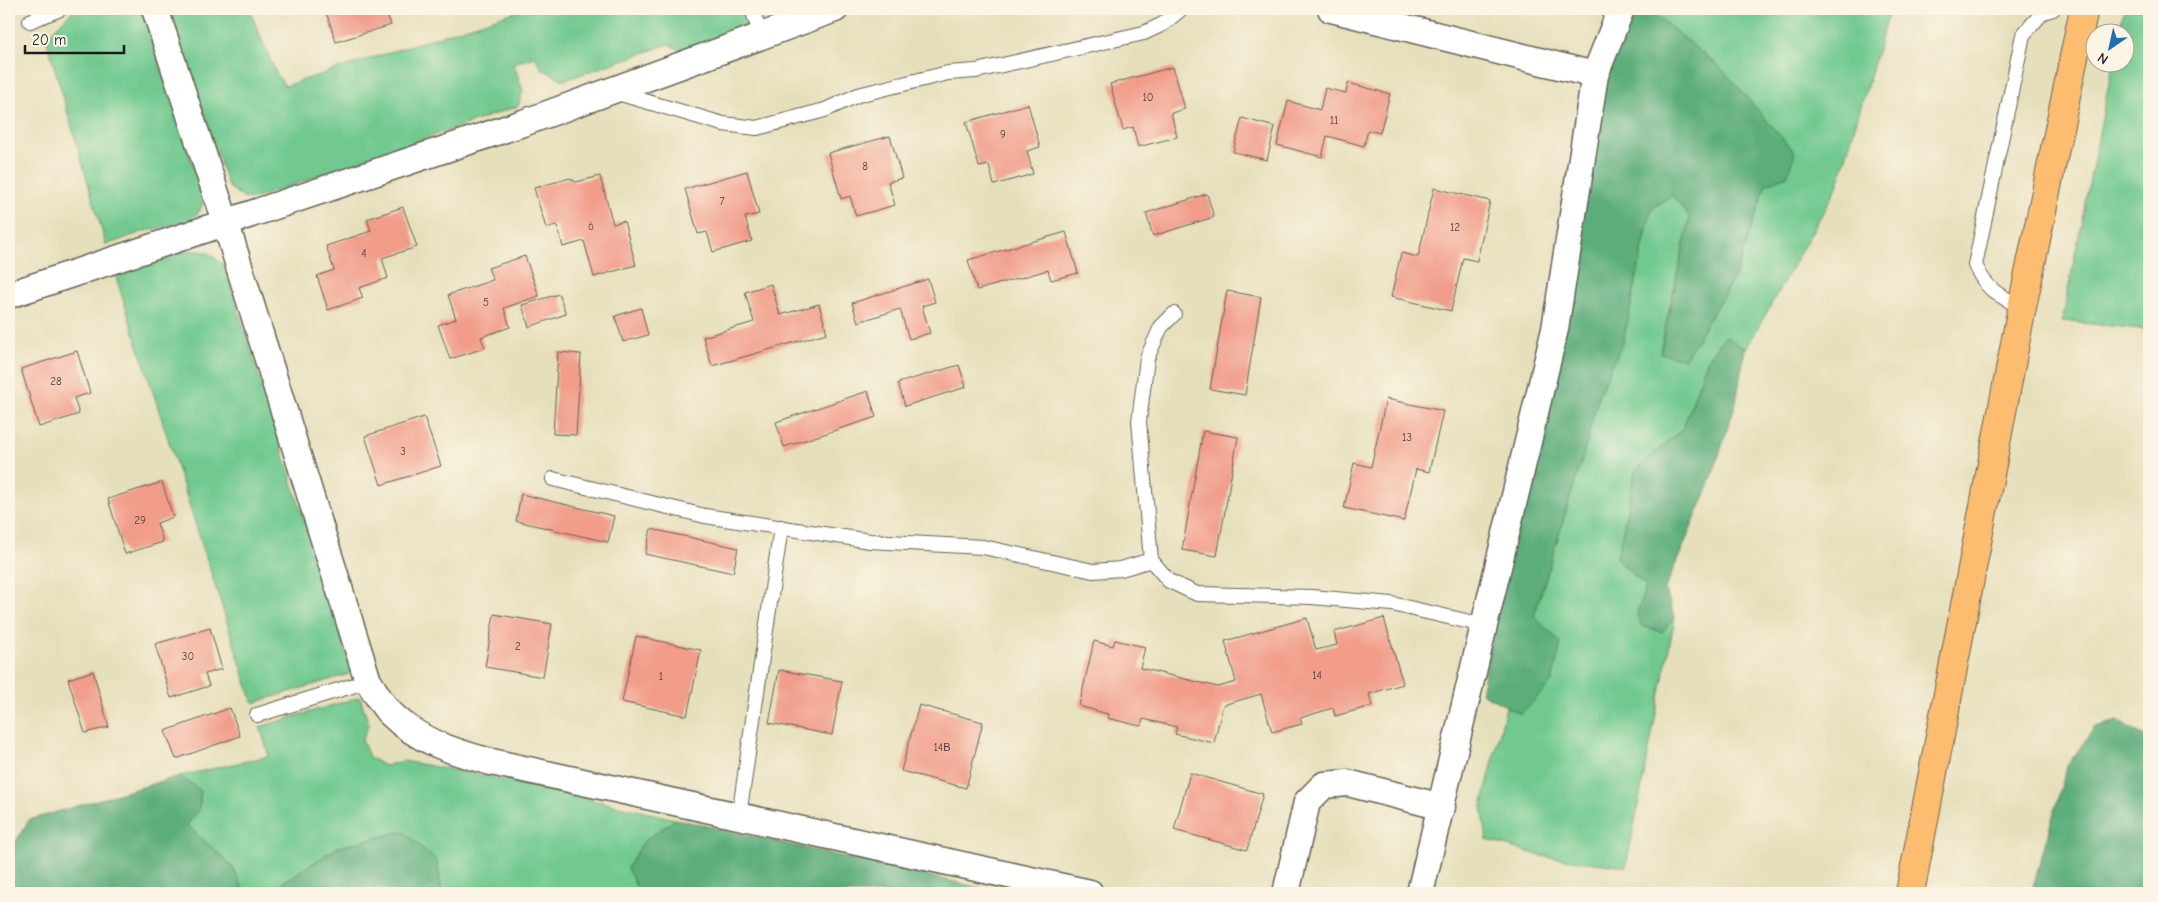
<svg xmlns="http://www.w3.org/2000/svg" width="2158" height="902" viewBox="0 0 2158 902" font-family="'Comic Neue',sans-serif">
  <style>
    .green { fill: #71c98f; stroke: #467256 }
    .forest { fill: #5cad7a; stroke: #3c644b }
    .building { fill: #f19d8a }
    .lines { fill: none; stroke-linecap: round; stroke-linejoin: round }
    .lane-casing { stroke: #636054; stroke-width: 16 }
    .street-casing { stroke: #636054; stroke-width: 29 }
    .primary-casing { stroke: #636054; stroke-width: 30 }
    .lane { stroke: #fff; stroke-width: 14 }
    .street { stroke: #fff; stroke-width: 26 }
    .primary { stroke: #fcbd6f; stroke-width: 28 }
    .labels { text-anchor: middle; stroke-width: 5; stroke-linejoin: round; paint-order: stroke }
    .number-label { font-size: 11px; fill: #513c38 }
  </style>
  <rect width="100%" height="100%" fill="#fcf5e5"/>
  <filter id="ink" filterUnits="userSpaceOnUse"><feTurbulence type="fractalNoise" baseFrequency=".02" numOctaves="2"/><feDisplacementMap in="SourceGraphic" scale="10" xChannelSelector="R" yChannelSelector="G"/><feConvolveMatrix kernelMatrix="1 2 1 2 8 2 1 2 1" color-interpolation-filters="sRGB"/></filter>
  <filter id="wash" filterUnits="userSpaceOnUse"><feTurbulence type="fractalNoise" baseFrequency=".0096" numOctaves="4" result="noise"/><feDisplacementMap in="SourceGraphic" scale="20" xChannelSelector="R" yChannelSelector="G"/><feGaussianBlur stdDeviation="1.12" result="paint"/><feColorMatrix in="noise" values="0 0 0 0 0 0 0 0 0 0 0 0 0 0 0 0 0 1.4 0 .05"/><feComposite in="paint" operator="in"/></filter>
  <g filter="url(#wash)">
    <rect width="100%" height="100%" fill="#e6dfbb"/>
    <path class="green" d="M 80,9 L 141,9 L 204,200 L 199,212 L 188,221 L 142,232 L 106,245 L 46,38 L 70,13 Z
      M 169,9 L 249,9 L 276,73 L 285,86 L 524,9 L 742,9 L 748,26 L 679,50 L 669,44 L 564,80 L 542,69 L 535,57 L 513,63 L 523,90 L 518,106 L 253,199 L 243,198 L 228,186 Z
      M 1648,9 L 1890,9 L 1837,187 L 1746,349 L 1725,337 L 1708,358 L 1683,429 L 1635,471 L 1617,559 L 1646,586 L 1637,613 L 1662,632 L 1675,617 L 1626,867 L 1541,856 L 1487,840 L 1482,806 L 1506,707 L 1521,714 L 1561,643 L 1534,616 L 1587,442 L 1599,393 L 1623,342 L 1651,209 L 1672,195 L 1690,217 L 1660,352 L 1685,359 L 1736,274 L 1766,184 L 1787,176 L 1722,69 Z
      M 2124,9 L 2149,9 L 2149,330 L 2062,321 L 2113,63 L 2126,62 L 2126,32 L 2119,32 Z
      M 188,250 L 207,252 L 224,265 L 352,673 L 253,703 L 115,274 Z
      M 360,697 L 369,724 L 362,740 L 369,757 L 385,766 L 403,761 L 486,776 L 676,819 L 644,841 L 639,892 L 692,888 L 693,893 L 442,893 L 437,861 L 338,847 L 267,893 L 245,893 L 232,866 L 187,825 L 199,810 L 201,791 L 180,776 L 269,756 L 260,727 Z"/>
    <path class="forest" d="M 1633,9 L 1648,9 L 1722,69 L 1795,153 L 1787,176 L 1766,184 L 1736,274 L 1685,359 L 1660,353 L 1690,217 L 1672,195 L 1651,209 L 1623,342 L 1599,393 L 1587,442 L 1534,616 L 1561,643 L 1552,682 L 1521,714 L 1481,693 L 1605,77 Z
      M 1725,336 L 1745,349 L 1736,402 L 1709,486 L 1665,589 L 1675,617 L 1662,632 L 1641,626 L 1637,613 L 1646,586 L 1617,559 L 1635,471 L 1683,428 L 1708,358 Z
      M 2118,721 L 2148,738 L 2149,893 L 2034,893 L 2033,887 L 2067,766 L 2095,727 Z
      M 180,776 L 201,791 L 199,810 L 187,825 L 232,866 L 245,893 L 9,893 L 9,853 L 29,820 Z
      M 676,819 L 1003,893 L 693,893 L 691,888 L 639,892 L 627,868 L 644,841 Z
      M 403,831 L 437,861 L 442,893 L 267,893 L 338,847 Z"/>
    <g id="blocks">
      <path class="building" d="M 325,9 L 385,9 L 391,25 L 336,42 Z
        M 1173,67 L 1185,109 L 1171,113 L 1177,137 L 1138,147 L 1133,127 L 1123,130 L 1110,84 Z
        M 1348,83 L 1390,94 L 1380,133 L 1368,130 L 1364,146 L 1327,136 L 1322,157 L 1277,145 L 1288,101 L 1320,110 L 1325,88 L 1346,93 Z
        M 1028,104 L 1040,147 L 1027,151 L 1033,174 L 994,185 L 989,165 L 979,167 L 966,122 Z
        M 1242,118 L 1275,127 L 1267,160 L 1233,152 Z
        M 890,136 L 902,178 L 888,182 L 895,205 L 856,216 L 850,196 L 841,199 L 828,153 Z
        M 747,171 L 759,214 L 745,217 L 752,241 L 713,252 L 707,232 L 698,234 L 685,189 Z
        M 600,176 L 613,224 L 624,221 L 636,265 L 594,277 L 584,241 L 563,247 L 557,225 L 546,228 L 534,188 L 570,178 L 576,182 Z
        M 1434,188 L 1490,201 L 1477,261 L 1463,258 L 1451,311 L 1391,297 L 1401,253 L 1418,257 Z
        M 1207,194 L 1214,217 L 1153,236 L 1146,213 Z
        M 403,207 L 417,247 L 382,258 L 388,278 L 359,288 L 363,298 L 328,310 L 317,276 L 334,270 L 326,246 L 371,231 L 367,219 Z
        M 1066,232 L 1078,273 L 1051,280 L 1048,270 L 977,290 L 968,260 Z
        M 525,256 L 539,296 L 504,308 L 510,327 L 481,337 L 485,348 L 450,359 L 438,325 L 456,319 L 448,295 L 493,280 L 488,268 Z
        M 928,279 L 935,302 L 922,306 L 930,333 L 909,339 L 900,309 L 858,322 L 852,303 Z
        M 771,284 L 780,315 L 819,304 L 827,333 L 712,366 L 703,337 L 754,322 L 745,292 Z
        M 1227,291 L 1261,297 L 1245,395 L 1210,389 Z
        M 559,294 L 566,314 L 529,327 L 522,305 Z
        M 641,308 L 648,335 L 623,342 L 615,316 Z
        M 77,351 L 90,393 L 74,398 L 79,414 L 39,427 L 21,369 Z
        M 558,352 L 581,354 L 576,435 L 553,434 Z
        M 959,365 L 966,387 L 905,406 L 898,383 Z
        M 868,391 L 876,417 L 784,447 L 776,422 Z
        M 1386,399 L 1443,411 L 1429,472 L 1416,469 L 1404,521 L 1344,508 L 1354,463 L 1371,467 Z
        M 424,417 L 441,466 L 381,485 L 365,436 Z
        M 1203,431 L 1238,437 L 1217,556 L 1182,550 Z
        M 162,482 L 173,517 L 157,523 L 163,542 L 125,554 L 108,499 Z
        M 521,494 L 614,516 L 608,542 L 516,521 Z
        M 651,529 L 738,548 L 733,573 L 645,554 Z
        M 494,614 L 552,624 L 543,677 L 485,667 Z
        M 1307,618 L 1316,650 L 1337,645 L 1334,632 L 1384,618 L 1403,684 L 1369,694 L 1372,706 L 1335,716 L 1333,708 L 1300,718 L 1302,724 L 1272,732 L 1261,694 L 1223,705 L 1214,743 L 1175,734 L 1177,727 L 1143,719 L 1141,726 L 1107,718 L 1108,714 L 1079,706 L 1094,641 L 1113,646 L 1115,640 L 1145,647 L 1140,668 L 1218,687 L 1236,682 L 1225,641 Z
        M 210,628 L 222,669 L 205,674 L 209,686 L 171,698 L 155,644 Z
        M 636,636 L 701,650 L 687,716 L 622,702 Z
        M 779,670 L 842,681 L 832,735 L 769,723 Z
        M 93,671 L 109,727 L 85,733 L 68,679 Z
        M 919,705 L 983,722 L 966,788 L 901,771 Z
        M 230,708 L 240,736 L 176,759 L 165,731 Z
        M 1190,773 L 1263,794 L 1247,850 L 1174,830 Z"/>
    </g>
  </g>
  <g filter="url(#ink)">
    <use href="#blocks" fill-opacity="0" stroke="#636054" stroke-width="1"/>
    <g class="lines">
      <g class="lane-casing">
        <path id="lane" d="M 752,9 L 761,36
          M 30,21 L 60,9
          M 614,92 L 723,124 L 757,128 L 825,110 L 858,95 L 948,73 L 976,71 L 1144,33 L 1163,24 L 1181,9
          M 2022,307 C 1998,295 1987,291 1975,265 L 2023,35 L 2043,12 L 2053,9
          M 1174,314 L 1161,327 L 1147,358 L 1139,421 L 1151,560 L 1169,581 L 1197,594 L 1312,597 L 1392,604 L 1483,625
          M 553,479 L 705,516 L 870,541 L 983,547 L 1093,571 L 1121,569 L 1151,560
          M 257,715 L 368,681
          M 739,816 L 781,527"/>
      </g>
      <g class="street-casing">
        <path id="street" d="M 155,9 L 225,221 L 368,681 C 375,691 381,704 390,713 C 417,740 451,751 487,761 L 1090,893
          M 1331,9 L 1595,75
          M 9,295 L 523,123 L 835,9
          M 1286,893 L 1307,802 L 1324,785 L 1348,783 L 1442,807
          M 1420,893 L 1555,329 L 1595,75 L 1621,9"/>
      </g>
      <g class="primary-casing">
        <path id="primary" d="M 1910,893 L 2022,307 L 2084,9"/>
      </g>
      <use href="#lane" class="lane"/>
      <use href="#street" class="street"/>
      <use href="#primary" class="primary"/>
    </g>
  </g>
  <g class="labels">
    <g class="number-label">
      <text x="1148" y="101">10</text>
      <text x="1334" y="124">11</text>
      <text x="1003" y="138">9</text>
      <text x="865" y="170">8</text>
      <text x="722" y="205">7</text>
      <text x="591" y="230">6</text>
      <text x="1455" y="231">12</text>
      <text x="364" y="257">4</text>
      <text x="486" y="306">5</text>
      <text x="56" y="385">28</text>
      <text x="1407" y="441">13</text>
      <text x="403" y="455">3</text>
      <text x="140" y="524">29</text>
      <text x="518" y="650">2</text>
      <text x="188" y="660">30</text>
      <text x="1317" y="679">14</text>
      <text x="661" y="680">1</text>
      <text x="942" y="751">14В</text>
    </g>
  </g>
  <rect width="2158" height="902" fill="none" stroke="#fcf5e5" stroke-width="30"/>
  <g transform="translate(2110 48) rotate(214)"><circle r="24" fill="#fcf5e5" stroke="#a29e95"/>
  <path d="M0-4L9 19L0 12L-9 19Z" fill="#1f6fb2"/>
  <text y="-8" font-size="14" font-weight="bold" text-anchor="middle" fill="#1c1c1c">N</text>
  </g>
  <path d="M25 45v8h99v-8" fill="none" stroke="#1c1c1c" stroke-width="2.5"/>
  <text x="32" y="45" font-size="15" fill="#1c1c1c" stroke="#fcf5e5" stroke-width="4" paint-order="stroke">20 m</text>
</svg>
